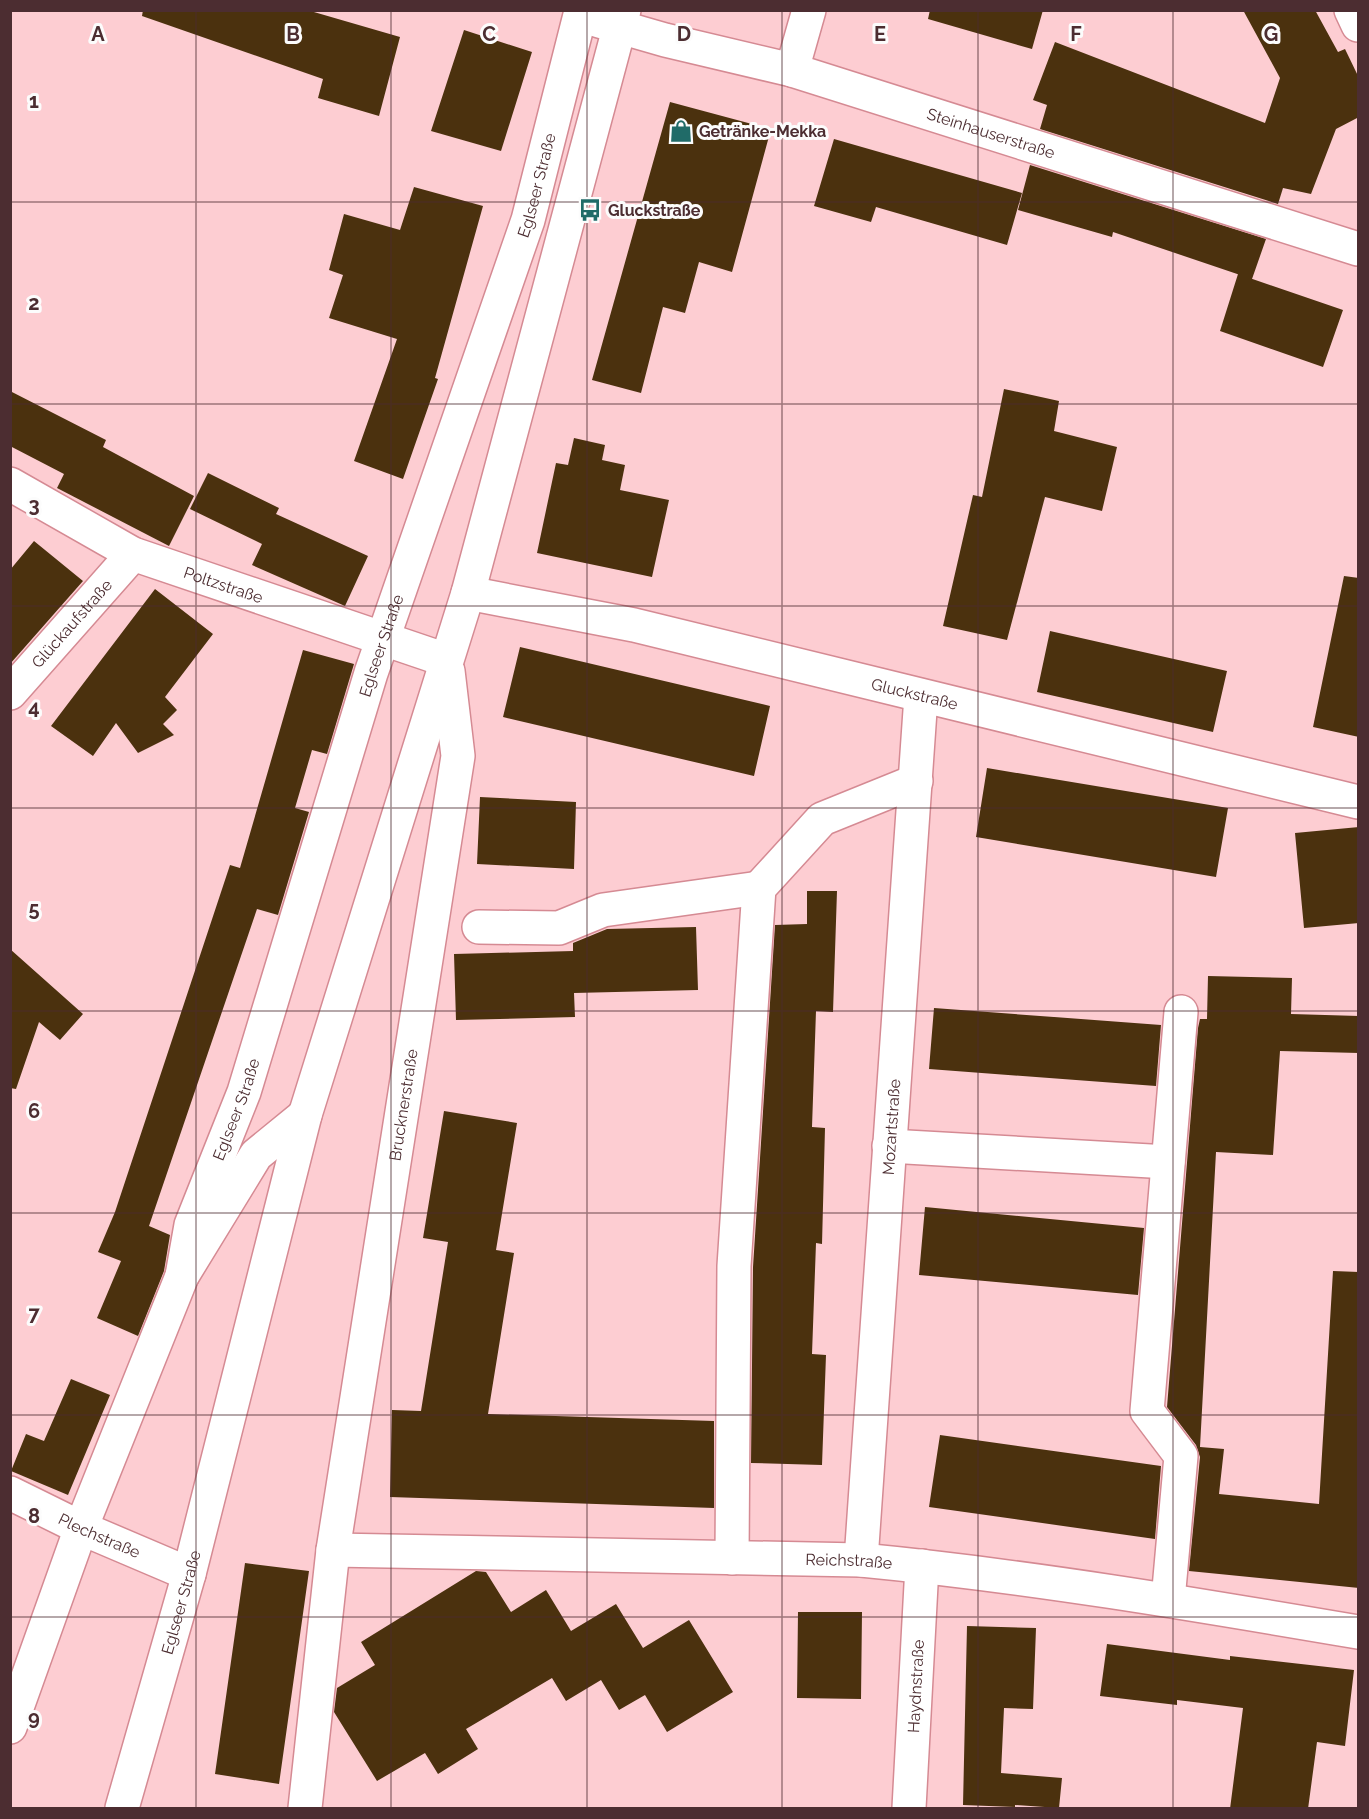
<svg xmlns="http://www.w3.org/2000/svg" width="1369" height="1819" viewBox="0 0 1369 1819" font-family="Raleway,sans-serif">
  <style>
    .building { fill: #4b310e }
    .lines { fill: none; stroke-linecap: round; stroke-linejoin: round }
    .minor-casing { stroke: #d58a93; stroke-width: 36 }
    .minor { stroke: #fff; stroke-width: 33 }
    .grid { fill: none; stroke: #4c2d31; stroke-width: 1.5; stroke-opacity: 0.55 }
    .labels { text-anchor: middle; stroke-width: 6; stroke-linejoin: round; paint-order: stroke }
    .poi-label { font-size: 16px; font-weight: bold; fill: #4c2d31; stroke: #fcfcfc; text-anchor: start }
    .street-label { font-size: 16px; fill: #4c2d31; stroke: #fcfcfc }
    .grid-label { font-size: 20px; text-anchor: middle; font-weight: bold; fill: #4c2d31; stroke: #fcfcfc; stroke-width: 6; stroke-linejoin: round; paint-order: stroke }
  </style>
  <rect width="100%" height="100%" fill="#fdcdd2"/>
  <path class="building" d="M 143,10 L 307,10 L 400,37 L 379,116 L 318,98 L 323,79 L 142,16 Z
    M 930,10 L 1043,10 L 1032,49 L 928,19 Z
    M 1243,10 L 1315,10 L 1338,52 L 1345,49 L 1359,78 L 1359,117 L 1336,129 L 1311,194 L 1283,188 L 1278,204 L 1040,129 L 1047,105 L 1033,100 L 1055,42 L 1265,123 L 1280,78 Z
    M 464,30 L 532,52 L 501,151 L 431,131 Z
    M 670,102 L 771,129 L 732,272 L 699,262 L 685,313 L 663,307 L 641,393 L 592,380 Z
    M 834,139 L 1022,193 L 1007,245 L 876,207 L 871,222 L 814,206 Z
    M 1030,165 L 1266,239 L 1252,279 L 1113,232 L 1112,237 L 1018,210 Z
    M 414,187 L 483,206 L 435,378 L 438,379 L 403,479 L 354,461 L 397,339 L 329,318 L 343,275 L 329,270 L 344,214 L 400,230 Z
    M 1238,274 L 1343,310 L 1323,367 L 1220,331 Z
    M 1004,389 L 1059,401 L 1054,431 L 1117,447 L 1102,511 L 1045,497 L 1007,640 L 943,626 L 973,495 L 982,497 Z
    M 10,391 L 106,440 L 103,447 L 194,496 L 169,546 L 57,488 L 64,474 L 10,446 Z
    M 574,438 L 605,445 L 602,460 L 625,465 L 620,490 L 669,500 L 652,577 L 537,553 L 556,463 L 568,465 Z
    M 208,473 L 279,508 L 276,514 L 368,556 L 345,606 L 252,565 L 262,544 L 190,509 Z
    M 34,541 L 83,581 L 10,664 L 10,570 Z
    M 1344,576 L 1359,578 L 1359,737 L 1313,727 Z
    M 155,589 L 213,634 L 165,697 L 177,710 L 163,724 L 174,735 L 138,753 L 116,723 L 93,756 L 51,726 Z
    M 1050,631 L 1227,671 L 1213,732 L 1037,692 Z
    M 520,647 L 770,706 L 754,776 L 503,717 Z
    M 303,650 L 354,664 L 327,754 L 312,750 L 295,808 L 309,812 L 278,915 L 257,909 L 149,1226 L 170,1235 L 164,1271 L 138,1336 L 97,1318 L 121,1261 L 98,1252 L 115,1212 L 230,865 L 240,868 Z
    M 987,768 L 1228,808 L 1216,877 L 976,837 Z
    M 480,797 L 576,802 L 574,869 L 477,864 Z
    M 1359,827 L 1359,923 L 1304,928 L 1295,833 Z
    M 807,891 L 837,891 L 833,1012 L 816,1011 L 812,1127 L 825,1128 L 822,1244 L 816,1243 L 812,1354 L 826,1355 L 822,1465 L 751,1463 L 753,1267 L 775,925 L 807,924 Z
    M 696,927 L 698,990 L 574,993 L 575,1017 L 456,1020 L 454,954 L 573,951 L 573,943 L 607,929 Z
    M 10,949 L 83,1014 L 60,1040 L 39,1022 L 16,1089 L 10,1088 Z
    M 1208,976 L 1292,978 L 1291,1014 L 1359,1016 L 1359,1053 L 1280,1051 L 1273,1155 L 1216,1152 L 1200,1447 L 1224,1449 L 1219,1494 L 1319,1504 L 1333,1271 L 1359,1272 L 1359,1588 L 1189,1571 L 1200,1457 L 1196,1445 L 1167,1407 L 1198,1028 L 1200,1019 L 1207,1019 Z
    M 934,1008 L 1161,1025 L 1156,1086 L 929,1069 Z
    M 444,1111 L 517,1123 L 496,1250 L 514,1253 L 488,1414 L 714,1421 L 714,1508 L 390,1497 L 392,1410 L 421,1411 L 448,1242 L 423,1238 Z
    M 925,1207 L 1144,1228 L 1138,1295 L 919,1275 Z
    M 71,1379 L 110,1395 L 68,1495 L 11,1471 L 26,1434 L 44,1441 Z
    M 940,1435 L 1161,1466 L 1155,1539 L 929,1507 Z
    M 245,1563 L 309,1571 L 279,1784 L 215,1774 Z
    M 476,1571 L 486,1572 L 511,1612 L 546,1590 L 571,1631 L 616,1604 L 643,1648 L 689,1620 L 733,1692 L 667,1732 L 645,1695 L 619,1710 L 601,1680 L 566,1701 L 552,1678 L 466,1729 L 478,1749 L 438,1774 L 425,1753 L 377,1781 L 334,1712 L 337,1688 L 375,1665 L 361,1642 Z
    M 798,1612 L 862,1612 L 861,1699 L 797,1698 Z
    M 967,1626 L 1036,1628 L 1033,1709 L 1004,1708 L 1001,1773 L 1062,1778 L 1059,1808 L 1015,1805 L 1015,1807 L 963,1805 Z
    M 1107,1644 L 1230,1660 L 1230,1656 L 1354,1670 L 1345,1746 L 1317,1742 L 1308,1809 L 1230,1809 L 1243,1708 L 1177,1700 L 1177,1705 L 1100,1696 Z"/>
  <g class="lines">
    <g class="minor-casing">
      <g id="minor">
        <path d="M 1351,10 L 1358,25"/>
        <path id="s1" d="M 599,21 L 665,40 L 792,70 L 1358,249"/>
        <path d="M 792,70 L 809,10"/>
        <path id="s2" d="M 10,484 L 133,554 L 446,660"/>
        <path id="s3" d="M 468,593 L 634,625 L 1358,802"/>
        <path id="s4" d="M 10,693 L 133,554"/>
        <path d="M 479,927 L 559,928 L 603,910 L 759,888"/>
        <path d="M 889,1146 L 1168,1162"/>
        <path id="s5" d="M 182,1276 L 191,1225 L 244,1092 L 371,673 L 528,220 L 580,15"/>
        <path id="s6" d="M 10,1493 L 81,1528 L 189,1574"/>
        <path id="s7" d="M 333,1550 L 861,1560 C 1028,1576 1193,1604 1358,1632"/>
        <path d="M 732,1558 L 734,1266 L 759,888 L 822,819 L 916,781"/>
        <path id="s8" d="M 861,1560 L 921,696"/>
        <path d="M 1168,1600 L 1181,1456 L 1147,1411 L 1181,1012"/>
        <path d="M 10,1727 L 81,1528 L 182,1276 L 256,1155 L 305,1115"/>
        <path id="s9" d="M 122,1808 L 189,1574 L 305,1115 L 468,593 L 624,10"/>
        <path id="s10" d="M 305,1808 L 333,1550 L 458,756 L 448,671"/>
        <path id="s11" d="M 909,1808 L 922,1566"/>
      </g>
    </g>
    <use href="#minor" class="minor"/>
  </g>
  <path class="grid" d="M 196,10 L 196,1808M 391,10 L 391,1808M 587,10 L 587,1808M 782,10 L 782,1808M 978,10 L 978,1808M 1173,10 L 1173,1808M 10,202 L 1358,202M 10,404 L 1358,404M 10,606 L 1358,606M 10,808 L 1358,808M 10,1011 L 1358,1011M 10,1213 L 1358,1213M 10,1415 L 1358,1415M 10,1617 L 1358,1617"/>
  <defs>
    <g id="shop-bare" transform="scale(1.8)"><path d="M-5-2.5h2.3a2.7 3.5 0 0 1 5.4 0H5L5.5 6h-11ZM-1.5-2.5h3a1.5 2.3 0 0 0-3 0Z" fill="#206b68" stroke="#fcfcfc" stroke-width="2.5" paint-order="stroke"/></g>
    <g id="bus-bare" transform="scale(1.8)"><path d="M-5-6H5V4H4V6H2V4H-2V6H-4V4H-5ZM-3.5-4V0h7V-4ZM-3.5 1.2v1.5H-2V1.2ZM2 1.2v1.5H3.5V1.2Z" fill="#206b68" stroke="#fcfcfc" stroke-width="2.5" paint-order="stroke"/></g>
  </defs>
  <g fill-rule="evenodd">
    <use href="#shop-bare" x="681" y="131"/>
    <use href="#bus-bare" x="590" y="210"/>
  </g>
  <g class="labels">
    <g class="poi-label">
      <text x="699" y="137">Getränke-Mekka</text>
      <text x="608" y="216">Gluckstraße</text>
    </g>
    <g class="street-label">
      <text dy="6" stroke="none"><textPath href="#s1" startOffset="408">Steinhauserstraße</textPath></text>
      <text dy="6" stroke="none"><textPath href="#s5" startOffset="1148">Eglseer Straße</textPath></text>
      <text dy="6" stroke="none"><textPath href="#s2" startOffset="237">Poltzstraße</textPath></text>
      <text dy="6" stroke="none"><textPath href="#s4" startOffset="93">Glückaufstraße</textPath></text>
      <text dy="6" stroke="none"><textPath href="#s5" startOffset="662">Eglseer Straße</textPath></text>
      <text dy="6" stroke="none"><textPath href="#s3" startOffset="458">Gluckstraße</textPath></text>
      <text dy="6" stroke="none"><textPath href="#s10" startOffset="710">Brucknerstraße</textPath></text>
      <text dy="6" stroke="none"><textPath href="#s5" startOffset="176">Eglseer Straße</textPath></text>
      <text dy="6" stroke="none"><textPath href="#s8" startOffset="434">Mozartstraße</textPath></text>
      <text dy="6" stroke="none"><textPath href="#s6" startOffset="99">Plechstraße</textPath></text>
      <text dy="6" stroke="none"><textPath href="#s7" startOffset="516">Reichstraße</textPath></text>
      <text dy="6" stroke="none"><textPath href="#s9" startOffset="214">Eglseer Straße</textPath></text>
      <text dy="6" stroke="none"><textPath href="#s11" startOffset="122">Haydnstraße</textPath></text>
    </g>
  </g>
  <g class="grid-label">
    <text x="98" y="41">A</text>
    <text x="293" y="41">B</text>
    <text x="489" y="41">C</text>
    <text x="684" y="41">D</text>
    <text x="880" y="41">E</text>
    <text x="1076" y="41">F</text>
    <text x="1271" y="41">G</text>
    <text x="34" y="108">1</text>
    <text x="34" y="310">2</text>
    <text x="34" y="512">3</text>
    <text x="34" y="714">4</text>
    <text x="34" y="916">5</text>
    <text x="34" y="1118">6</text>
    <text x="34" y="1321">7</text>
    <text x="34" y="1523">8</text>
    <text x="34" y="1725">9</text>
  </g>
  <rect width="1369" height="1819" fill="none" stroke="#4c2d31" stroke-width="24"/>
</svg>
